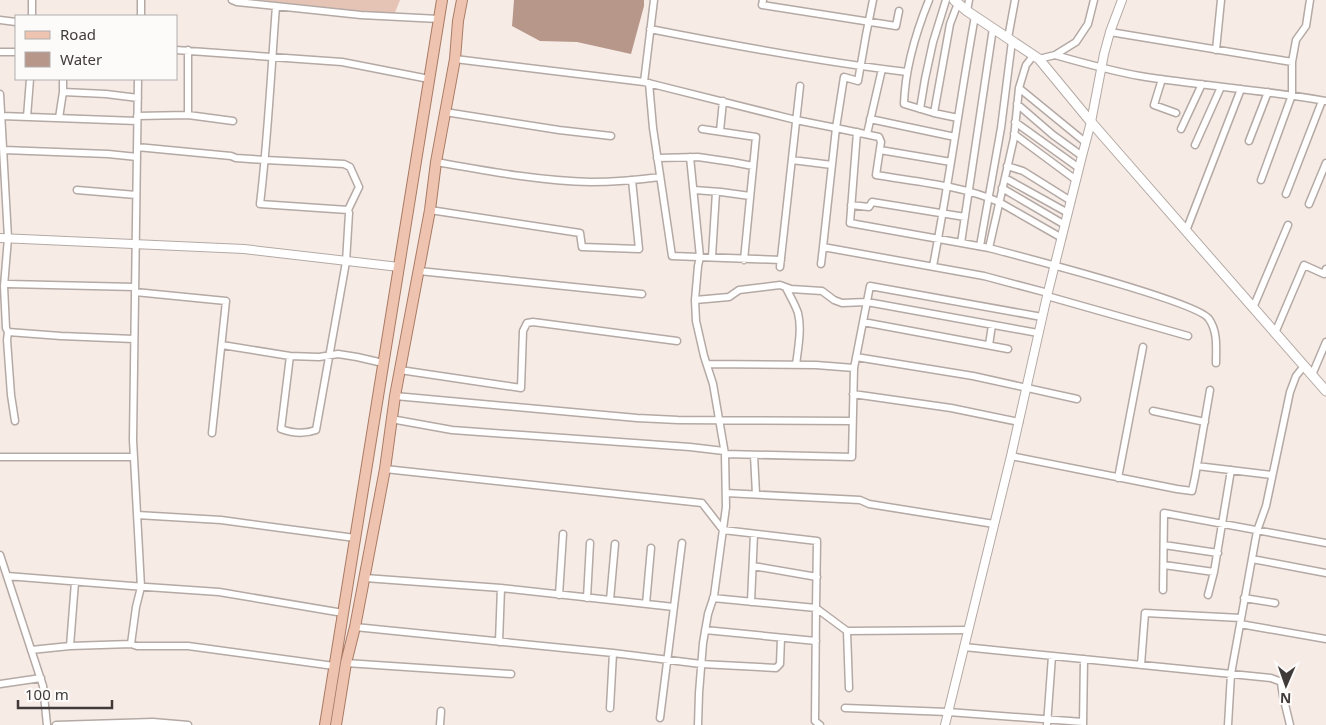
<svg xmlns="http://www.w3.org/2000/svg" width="1326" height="725" viewBox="0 0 1326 725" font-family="'Noto Sans',sans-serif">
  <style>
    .green { fill: #e6c4b5 }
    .water { fill: #b79789 }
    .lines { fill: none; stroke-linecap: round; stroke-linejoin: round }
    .minor-casing { stroke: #b4a9a4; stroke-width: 9 }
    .tertiary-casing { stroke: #b4a9a4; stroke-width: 10 }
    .secondary-casing { stroke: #b4a9a4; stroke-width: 11 }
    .primary-casing { stroke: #a97a64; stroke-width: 12 }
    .minor { stroke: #fff; stroke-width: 6 }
    .tertiary { stroke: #fff; stroke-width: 8 }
    .secondary { stroke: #fff; stroke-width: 9 }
    .primary { stroke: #eec4b0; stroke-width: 10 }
  </style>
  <rect width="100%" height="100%" fill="#f7ebe6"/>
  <path class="green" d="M 260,0 L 400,0 L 394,15 Z"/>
  <path class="water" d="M 514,0 L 644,0 L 644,6 L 631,54 L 577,42 L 540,41 L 512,26 Z"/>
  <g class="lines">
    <g class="minor-casing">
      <path id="minor" d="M 32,0 L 32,16
        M 232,0 L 237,2 L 361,15 L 439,19
        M 763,0 L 762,5 L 896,26 L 899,11
        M 929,0 C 916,32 905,69 904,104 L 934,113
        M 967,11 L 969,0
        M 141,16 L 141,0
        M 0,20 L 16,22
        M 650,29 C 736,46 821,62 907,72
        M 1110,32 L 1292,62
        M 1008,38 L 1015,0
        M 176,50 L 342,62 L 429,79
        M 188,50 L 188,115
        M 1216,50 L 1221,0
        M 0,52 L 16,52
        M 1034,55 L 1026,65 L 1019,88 L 1014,138 L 989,248 C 1019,256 1199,302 1209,319 C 1218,332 1216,348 1216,363
        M 1055,55 C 1083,63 1111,71 1140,76 C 1202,86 1265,90 1326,101
        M 455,59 L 644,82 L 654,0
        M 1039,59 L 1055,55 L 1076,42 L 1088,24 L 1094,0
        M 1162,79 L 1154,105 L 1176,113
        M 644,82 L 796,120 L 836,128 L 844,77 L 858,81 L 866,35 L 873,0
        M 649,83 L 653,128 L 672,256 L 781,260
        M 1019,88 L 1085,142
        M 63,92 L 106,94 L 138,98
        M 0,94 L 8,238 L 4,286 L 6,328 L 8,332 L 7,340 L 11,395 L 15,421
        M 1017,104 L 1053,135 L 1082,156
        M 920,109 L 925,79 L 933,42 L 946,0
        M 445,112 L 559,130 L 611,136
        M 2,116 L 137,121
        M 137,116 L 188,115 L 233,121
        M 27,117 L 30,79
        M 59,118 L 63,92 L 63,79
        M 958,118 L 934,113 L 950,24 L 958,3
        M 870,119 L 955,137
        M 1015,122 L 1079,168
        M 702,129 L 756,137 L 744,260
        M 1181,129 L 1202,84
        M 720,131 L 723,101
        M 857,132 L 850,223 L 989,248
        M 867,134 L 882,69
        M 1014,134 L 1076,180
        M 1249,141 L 1268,92
        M 1195,145 L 1221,87
        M 137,147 L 231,156 L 236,158 L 265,160 L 344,164 L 350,167 L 359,187 L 348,210 L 260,204 C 268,138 271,72 276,6
        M 4,150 L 108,154 L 137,157
        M 880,150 L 951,162
        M 690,157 L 700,257 L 698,266 L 695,300 L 696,321 L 704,356 L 713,384 L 725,454 L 726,507 L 714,596 L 708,614 L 703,643 L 699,693 L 698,725
        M 657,158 L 698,157 L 732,162 L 753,166
        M 792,160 L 832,165
        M 436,162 C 487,171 540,181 591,182 C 614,182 637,180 660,177
        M 1007,166 L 1023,171 L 1071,201
        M 1005,178 L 1068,213
        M 1261,180 L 1292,95 L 1292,62 L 1296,40 L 1306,26 L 1310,0
        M 1002,188 L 1065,225
        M 77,190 L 136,195
        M 694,190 L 721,192 L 750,196
        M 1286,194 L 1322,101
        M 1309,204 L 1326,163
        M 851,205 L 869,207 L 872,202 L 965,217
        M 430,210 L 580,233 L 582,247 L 639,249 L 632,180
        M 1186,231 L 1241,89
        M 961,243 L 993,28
        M 980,246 L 1001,128 L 1012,41
        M 712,257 L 716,192
        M 821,264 L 823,247
        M 933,266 C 949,183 960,99 975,16
        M 780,267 L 800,86
        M 419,271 L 642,294
        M 8,284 L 135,287
        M 786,288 C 790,296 795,304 798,313 C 802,329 798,348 796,365
        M 135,292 L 226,301 L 212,433
        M 1048,293 L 984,276 L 823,247 L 836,128 L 879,137 L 881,142 L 876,175 C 918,182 960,185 999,202 L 1062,238
        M 1047,296 L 1188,336
        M 695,300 L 729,297 L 739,290 L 780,285 L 791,289 L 822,291 L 834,300 L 842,303 L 867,302 L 1038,333
        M 1253,308 L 1288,225
        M 863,322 L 1008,349
        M 8,332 L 61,336 L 134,339
        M 1275,333 L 1304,265 L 1324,274 L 1326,269
        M 222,345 L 290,356 L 319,357 L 338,354 L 357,357 L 383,363
        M 989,345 L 992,325
        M 290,356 L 281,429 C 292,433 305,434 316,430 L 346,262 L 349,213 L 348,210
        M 856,357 L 973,376 L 1077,399
        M 707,364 L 816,365 L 854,368
        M 400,370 L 521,388 L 523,331 L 527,323 L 533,322 L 677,341
        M 1312,375 L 1326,342
        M 853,394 L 951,408 L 1019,422
        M 395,396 L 637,418 L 678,420 L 852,421
        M 1153,411 L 1205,422
        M 391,419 L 452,430 L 690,447 L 724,451
        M 725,454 L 852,457 L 854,368 L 870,286 L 1042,317
        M 754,455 L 756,494
        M 1011,456 L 1177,489 L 1192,491 L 1195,477 L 1210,390
        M 0,457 L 134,457
        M 1197,466 L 1272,475
        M 385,469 L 702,503 L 723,530 L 817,541 L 816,608 L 847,631 L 968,630
        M 1118,478 L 1143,347
        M 726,493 L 860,500 L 869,504 L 994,524
        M 137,515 L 221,520 L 355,538
        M 1164,545 L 1218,553
        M 0,555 L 43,686 L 47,725
        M 1252,559 L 1326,573
        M 1164,565 L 1214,572 L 1231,470
        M 753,566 L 817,577
        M 7,576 L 132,586 L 219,592 L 343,613
        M 365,578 L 501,588 L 674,607
        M 1163,590 L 1164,513 L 1326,543
        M 559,595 L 563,534
        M 1208,595 L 1214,572
        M 587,598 L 590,543
        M 713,598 L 816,608 L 815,721 L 820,725
        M 1244,598 L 1275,603
        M 610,600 L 615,544
        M 751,602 L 754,534
        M 646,604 L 651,548
        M 1240,624 L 1326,639
        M 355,627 L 613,653 L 701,664 L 776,668 L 780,664 L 781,638
        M 705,630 L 816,641
        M 847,631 L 849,688
        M 499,642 L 501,588
        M 131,644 L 136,607 L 141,587 L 133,440 L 138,79
        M 70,646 L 75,582
        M 964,647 L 1271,678 L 1279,681 L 1281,683 L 1283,696 L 1290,725
        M 31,650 L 70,646 L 131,644 L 137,646 L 188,646 L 334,666
        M 346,663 L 511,674
        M 1141,665 L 1145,613 L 1241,618
        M 0,684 L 41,678
        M 610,708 L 613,653
        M 845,708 L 948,712 L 1083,722
        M 660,718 L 682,543
        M 56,725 L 153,722 L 188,725
        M 440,725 L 441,711
        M 1047,725 L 1052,656
        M 1083,725 L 1084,659
        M 1228,725 L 1231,674 L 1257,531 L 1266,506 L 1290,392 L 1296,376 L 1304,366"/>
    </g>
    <g class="tertiary-casing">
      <path id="tertiary" d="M 0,238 L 244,249 L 399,267
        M 945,725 L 1011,456 L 1047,296 L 1082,156 L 1091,122 L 1104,54 L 1110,32 L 1122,0"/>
    </g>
    <g class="secondary-casing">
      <path id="secondary" d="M 954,0 L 967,11 L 1039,59 L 1091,122 L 1326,391"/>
    </g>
    <g class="primary-casing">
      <path id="primary" d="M 325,725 L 442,0
        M 336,725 L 346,663 L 355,627 L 385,469 L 395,396 L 430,210 L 436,162 L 455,59 L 458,21 L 462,0"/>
    </g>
    <use href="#minor" class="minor"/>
    <use href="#tertiary" class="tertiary"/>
    <use href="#secondary" class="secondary"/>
    <use href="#primary" class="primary"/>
  </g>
  <rect x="15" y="15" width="162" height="65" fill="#fdfbfa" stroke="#b1aead"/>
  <rect x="25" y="31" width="25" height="8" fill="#eec4b0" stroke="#b1aead"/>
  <text x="60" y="40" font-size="15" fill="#403b39">Road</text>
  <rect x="25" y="52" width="25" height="15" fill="#b79789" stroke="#b1aead"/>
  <text x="60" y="65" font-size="15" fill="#403b39">Water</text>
  <g transform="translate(1286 685) rotate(182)" stroke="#fdfbfa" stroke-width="4" paint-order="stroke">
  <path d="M0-4L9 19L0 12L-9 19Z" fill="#403b39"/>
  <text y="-8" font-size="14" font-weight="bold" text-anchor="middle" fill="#403b39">N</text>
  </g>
  <path d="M18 700v8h94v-8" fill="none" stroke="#403b39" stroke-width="2.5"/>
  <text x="25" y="700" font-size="15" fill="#403b39" stroke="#fdfbfa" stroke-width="4" paint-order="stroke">100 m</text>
</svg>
